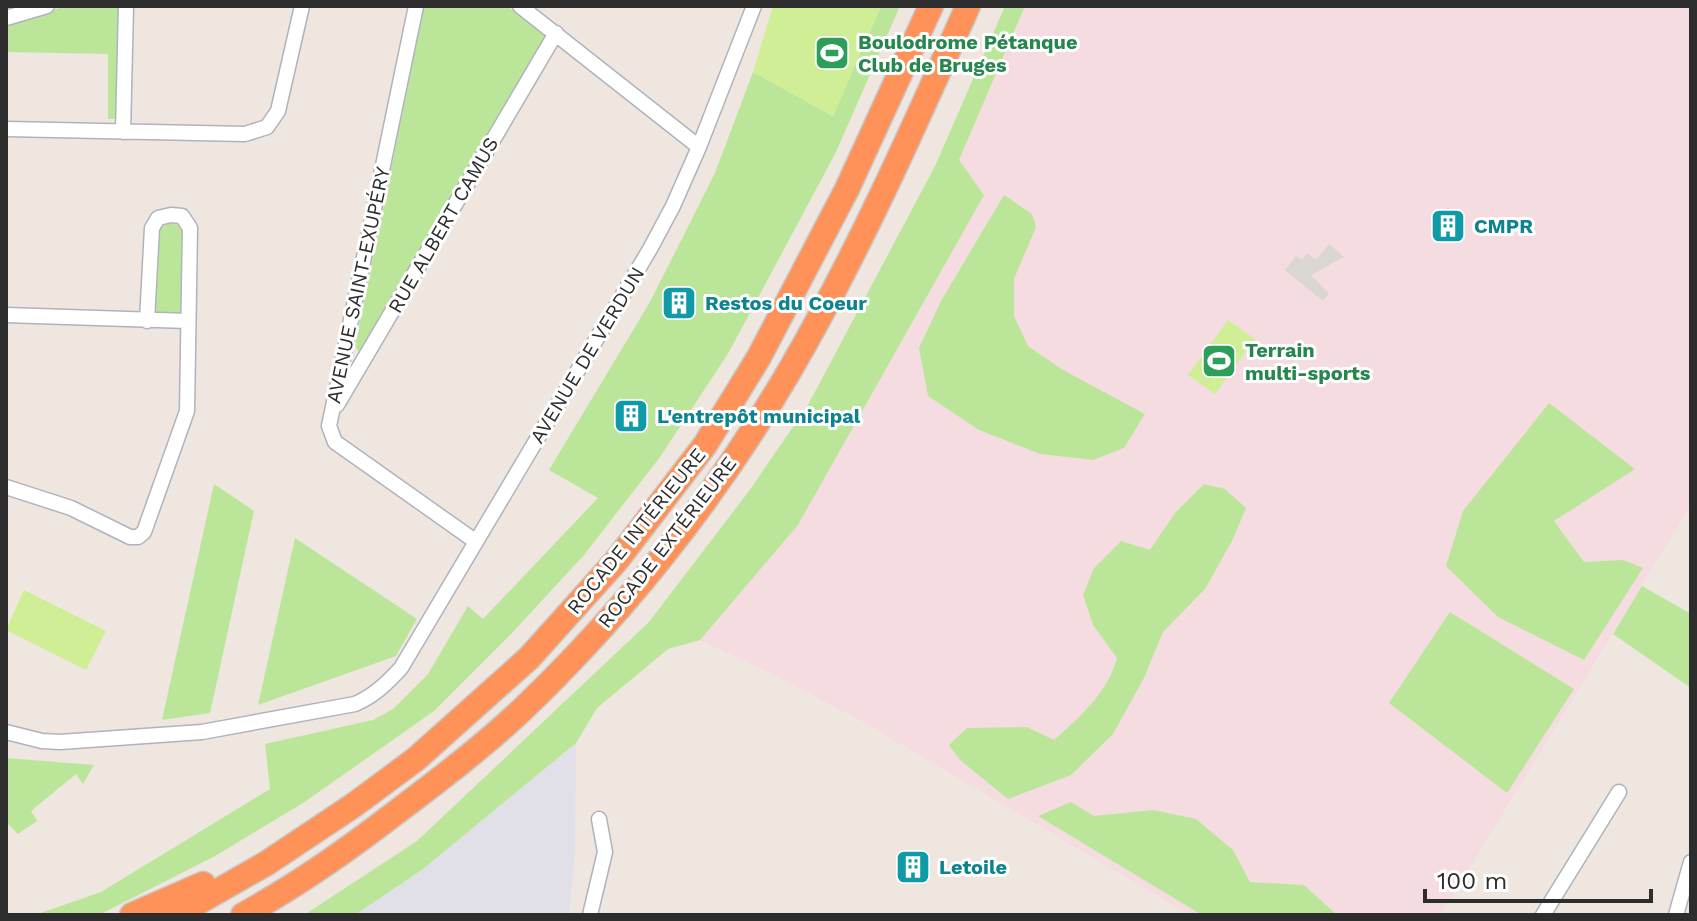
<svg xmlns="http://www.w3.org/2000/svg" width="1697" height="921" viewBox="0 0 1697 921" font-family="'Work Sans',sans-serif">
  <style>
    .industrial { fill: #e1dfe7 }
    .medical { fill: #f5dce0 }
    .green { fill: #bbe69a }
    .pitch { fill: #d0ee95 }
    .plaza { fill: #dad6d2 }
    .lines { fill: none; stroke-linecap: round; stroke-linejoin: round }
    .minor-casing { stroke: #afb3bd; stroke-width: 17 }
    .motorway-casing { stroke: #c8c8c8; stroke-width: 27 }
    .minor { stroke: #fff; stroke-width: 14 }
    .motorway { stroke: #ff9259; stroke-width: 24 }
    .labels { text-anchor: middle; stroke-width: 6; stroke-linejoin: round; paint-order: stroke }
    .leisure-label { font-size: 20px; font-weight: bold; fill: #27864d; stroke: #fff; text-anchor: start }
    .street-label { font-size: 20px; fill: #2d2d2d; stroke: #fff }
    .culture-label { font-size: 20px; font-weight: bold; fill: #0d838f; stroke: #fff; text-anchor: start }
  </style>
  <rect width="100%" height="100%" fill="#eee6df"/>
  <path class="industrial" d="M 576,743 L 575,854 L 569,915 L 355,915 L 423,869 Z"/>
  <path class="medical" d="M 1025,6 L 1691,6 L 1691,505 L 1441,915 L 1190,915 L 858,719 L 768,672 L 700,640 L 798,525 L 984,195 L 959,160 Z"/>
  <path class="green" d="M 67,6 L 121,6 L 119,119 L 108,119 L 108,54 L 6,52 L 6,23 Z
    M 424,6 L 507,6 L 544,31 L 545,37 L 367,343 L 359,352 L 355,346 Z
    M 881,6 L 900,6 L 836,152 L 729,352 L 660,457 L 584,555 L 512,633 L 434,711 L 303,803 L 215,856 L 99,915 L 35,915 L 101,892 L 270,789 L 265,744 L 373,720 L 393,709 L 428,674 L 468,606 L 483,619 L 598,498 L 549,470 L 650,302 L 715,173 L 753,72 L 833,116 Z
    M 1005,6 L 1025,6 L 959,160 L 984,195 L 798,525 L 700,640 L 668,649 L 597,708 L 576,743 L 423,869 L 355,915 L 304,915 L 417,841 L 649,622 L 749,491 L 808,405 L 935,166 Z
    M 1004,195 L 1032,214 L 1036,227 L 1014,279 L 1014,316 L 1028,346 L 1063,370 L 1145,414 L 1124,448 L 1093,460 L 1040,454 L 979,430 L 928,396 L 919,348 L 941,301 Z
    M 170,223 L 181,226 L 187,232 L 182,312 L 172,317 L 162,317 L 155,310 L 160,228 Z
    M 1549,403 L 1635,469 L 1554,521 L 1584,562 L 1623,560 L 1643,568 L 1584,660 L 1498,617 L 1446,566 L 1463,511 Z
    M 214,484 L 254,511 L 210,713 L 162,720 Z
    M 1204,484 L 1225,489 L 1246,508 L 1232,541 L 1205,589 L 1163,632 L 1144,678 L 1113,734 L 1071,775 L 1008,799 L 960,760 L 949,745 L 967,728 L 1027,727 L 1054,740 C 1080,717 1108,692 1117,658 L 1093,625 L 1083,595 L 1094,568 L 1121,541 L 1150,550 L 1175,513 Z
    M 295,538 L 417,619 L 396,656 L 258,705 Z
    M 1642,586 L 1691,614 L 1691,688 L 1613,634 Z
    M 1450,612 L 1574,689 L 1507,793 L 1389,703 Z
    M 6,758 L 94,765 L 83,784 L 76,774 L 31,811 L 37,821 L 18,834 L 6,822 Z
    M 1071,802 L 1094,816 L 1153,810 L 1196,819 L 1233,850 L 1250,882 L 1304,885 L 1337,915 L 1202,915 L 1038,816 Z"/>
  <path class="pitch" d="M 773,6 L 881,6 L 833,116 L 753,72 Z
    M 1228,320 L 1255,339 L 1215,394 L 1188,375 Z
    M 24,590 L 106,631 L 86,670 L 6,630 Z"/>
  <path class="plaza" d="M 1329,244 L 1344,257 L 1311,275 L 1329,294 L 1323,301 L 1285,270 L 1296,256 L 1302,260 L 1307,253 L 1316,260 Z"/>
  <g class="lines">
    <g class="minor-casing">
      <path id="minor" d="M 416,6 L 329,426 L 335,442 L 475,541
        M 520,6 L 699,147
        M 6,18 L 47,6
        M 6,129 L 245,134 L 267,127 L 278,111 L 302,6
        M 123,132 L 126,6
        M 6,315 L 188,321
        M 337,405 L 556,33
        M 6,487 L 71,508 L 130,537 L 138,537 L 144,532 L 187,411 L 190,228 L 182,216 L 171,215 L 158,218 L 152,228 L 147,321
        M 6,732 L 42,741 L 60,742 L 202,732 L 355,704 C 374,696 387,683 401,668 L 650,249 L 673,206 L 699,147 L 754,6
        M 590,915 L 605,852 L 599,819
        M 1543,915 L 1619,792
        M 1676,915 L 1691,862"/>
    </g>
    <g class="motorway-casing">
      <path id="motorway" d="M 132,915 L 203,884
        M 176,915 L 267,863 L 354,805 L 416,759 L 529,658 L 617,560 L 705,445 L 759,357 L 847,189 L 931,6
        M 243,915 C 296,886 346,851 394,814 C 439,780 484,746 525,707 C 627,609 718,493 790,370 C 858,253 913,129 968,6"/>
    </g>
    <use href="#minor" class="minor"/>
    <use href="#motorway" class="motorway"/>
  </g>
  <defs>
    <g id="stadium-square" transform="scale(1.8)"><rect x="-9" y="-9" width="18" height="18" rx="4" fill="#2e9e5b" stroke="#fff"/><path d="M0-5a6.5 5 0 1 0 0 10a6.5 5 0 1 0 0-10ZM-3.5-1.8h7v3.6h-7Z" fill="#fff"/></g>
    <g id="building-square" transform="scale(1.8)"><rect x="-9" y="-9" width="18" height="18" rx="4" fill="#0f9aa8" stroke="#fff"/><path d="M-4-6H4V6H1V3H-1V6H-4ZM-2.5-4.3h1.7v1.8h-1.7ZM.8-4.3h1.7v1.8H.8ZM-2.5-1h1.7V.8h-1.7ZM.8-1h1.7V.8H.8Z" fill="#fff"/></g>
  </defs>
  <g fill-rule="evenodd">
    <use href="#stadium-square" x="832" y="53"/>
    <use href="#building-square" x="1448" y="226"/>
    <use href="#building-square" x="679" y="303"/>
    <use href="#stadium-square" x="1219" y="361"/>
    <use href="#building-square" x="631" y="416"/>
    <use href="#building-square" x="913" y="867"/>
  </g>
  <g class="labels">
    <g class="leisure-label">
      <text x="858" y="49">Boulodrome Pétanque<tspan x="858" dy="23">Club de Bruges</tspan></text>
      <text x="1245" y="357">Terrain<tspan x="1245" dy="23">multi-sports</tspan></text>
    </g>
    <g class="street-label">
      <text transform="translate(443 225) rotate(-60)" y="7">RUE ALBERT CAMUS</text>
      <text transform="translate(358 285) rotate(-78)" y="7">AVENUE SAINT-EXUPÉRY</text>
      <text transform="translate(587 355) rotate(-59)" y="7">AVENUE DE VERDUN</text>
      <text transform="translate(636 531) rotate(-51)" y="7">ROCADE INTÉRIEURE</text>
      <text transform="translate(667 542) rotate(-52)" y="7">ROCADE EXTÉRIEURE</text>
    </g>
    <g class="culture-label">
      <text x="1474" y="233">CMPR</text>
      <text x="705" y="310">Restos du Coeur</text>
      <text x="657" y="423">L'entrepôt municipal</text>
      <text x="939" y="874">Letoile</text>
    </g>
  </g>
  <rect width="1697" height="921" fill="none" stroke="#2d2d2d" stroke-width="16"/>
  <path d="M1425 889v12h226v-12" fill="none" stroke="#2d2d2d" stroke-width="4"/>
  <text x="1437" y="889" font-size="24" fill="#2d2d2d" stroke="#ffffff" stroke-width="6" paint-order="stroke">100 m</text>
</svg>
